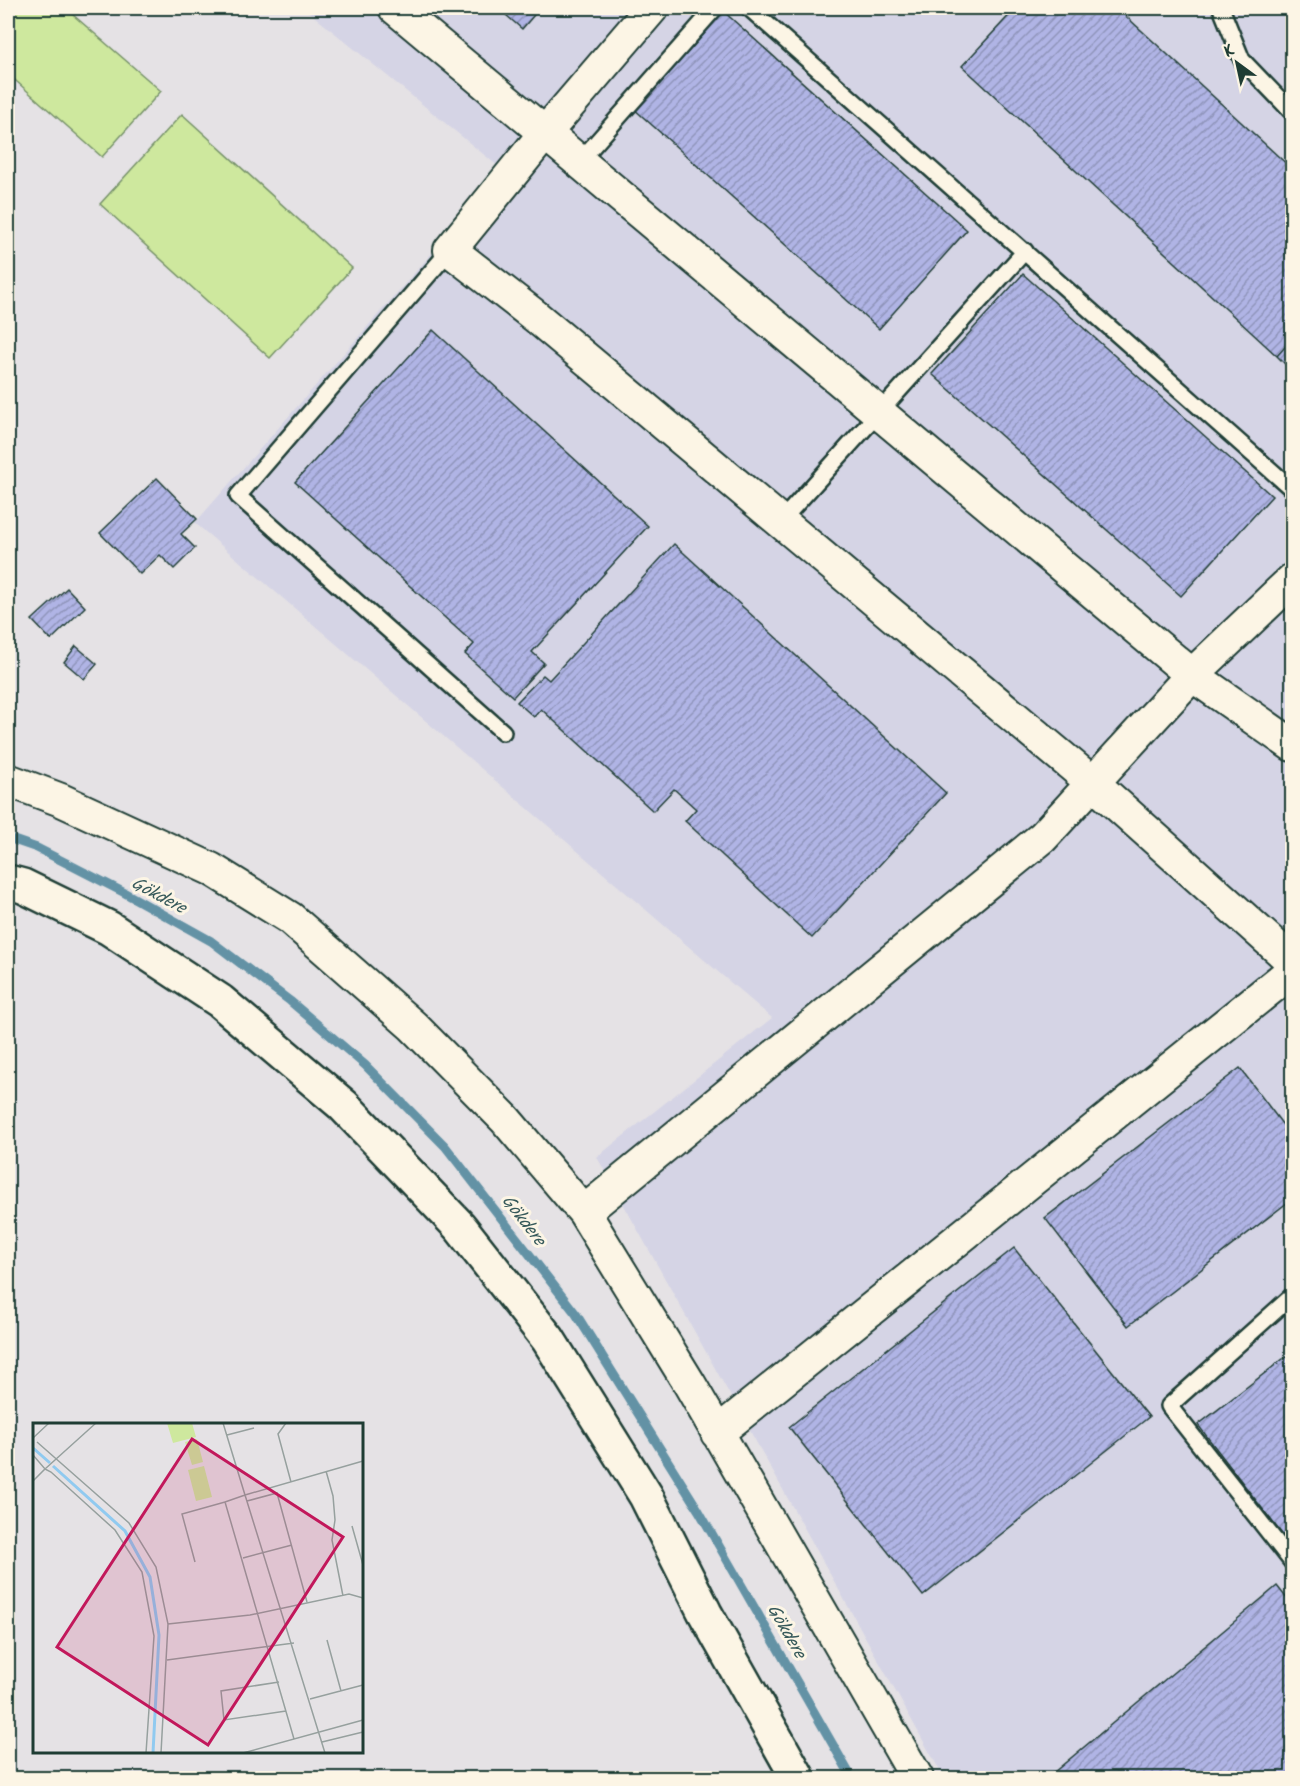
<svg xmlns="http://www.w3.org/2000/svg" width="1300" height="1786" viewBox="0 0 1300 1786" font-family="Kalam,sans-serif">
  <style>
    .built { fill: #d5d4e5 }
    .garden { fill: #cee89e; stroke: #769269; stroke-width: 1.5 }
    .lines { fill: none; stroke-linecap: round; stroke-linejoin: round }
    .stream { stroke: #6392a5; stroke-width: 9 }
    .building { fill: url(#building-hatch); stroke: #1f3d34; stroke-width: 1.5 }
    .lane-casing { stroke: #1f3d34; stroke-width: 20 }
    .street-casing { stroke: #1f3d34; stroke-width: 36 }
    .secondary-casing { stroke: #1f3d34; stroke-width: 38 }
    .lane { stroke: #fcf5e5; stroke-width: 15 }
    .street { stroke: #fcf5e5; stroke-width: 32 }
    .secondary { stroke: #fcf5e5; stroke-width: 33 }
    .labels { text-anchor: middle; stroke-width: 6; stroke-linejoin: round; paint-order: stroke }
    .water-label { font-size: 18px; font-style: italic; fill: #36595a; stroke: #fcf5e5 }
    .inset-river { fill: none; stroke: #90caf0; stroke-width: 3 }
    .inset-road { fill: none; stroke: #96a09e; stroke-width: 1.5 }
    .view { fill: #c2185b; fill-opacity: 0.15; stroke: #c2185b; stroke-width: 3 }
    .inset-edge { fill: none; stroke: #1f3d34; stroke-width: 3 }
  </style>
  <defs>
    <pattern id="building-hatch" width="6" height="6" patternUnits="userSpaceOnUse" patternTransform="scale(1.5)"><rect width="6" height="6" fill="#b0b4e5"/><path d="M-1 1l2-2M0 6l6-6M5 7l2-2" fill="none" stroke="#8f94ba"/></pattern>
  </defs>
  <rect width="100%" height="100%" fill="#e5e2e5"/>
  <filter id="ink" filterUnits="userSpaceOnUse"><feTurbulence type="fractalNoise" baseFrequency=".0167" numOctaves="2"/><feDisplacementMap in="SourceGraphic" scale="12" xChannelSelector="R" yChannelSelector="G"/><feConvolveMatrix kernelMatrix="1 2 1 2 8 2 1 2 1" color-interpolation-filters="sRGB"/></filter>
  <g filter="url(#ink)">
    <path class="built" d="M 304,8 L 1292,8 L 1292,1778 L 944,1778 L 597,1157 L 772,1018 L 195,523 L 504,171 Z"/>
    <path class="garden" d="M 8,8 L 65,8 L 161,91 L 102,157 L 8,74 Z
      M 182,114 L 352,268 L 270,358 L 100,204 Z"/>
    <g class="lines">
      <path class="stream" d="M 8,838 L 37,848 L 125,893 L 211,941 L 290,1001 L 365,1065 L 445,1146 L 576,1314 L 699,1511 L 852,1778"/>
    </g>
    <path class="building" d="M 498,8 L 540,8 L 522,29 Z
      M 1016,8 L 1117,8 L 1292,169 L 1292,339 L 1277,356 L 962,66 Z
      M 722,10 L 967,230 L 879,329 L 633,108 Z
      M 1023,274 L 1272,496 L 1181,596 L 932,374 Z
      M 433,330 L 648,526 L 532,652 L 544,663 L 513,697 L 465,654 L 474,644 L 295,482 Z
      M 1292,339 L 1292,371 L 1277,356 Z
      M 157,478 L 197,519 L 181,534 L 195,548 L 174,569 L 160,555 L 140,574 L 100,533 Z
      M 674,544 L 946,793 L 812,938 L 685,821 L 696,809 L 674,789 L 653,811 L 541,709 L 534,717 L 517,702 L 543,675 L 549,680 Z
      M 67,588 L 85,607 L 51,640 L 32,620 Z
      M 76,646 L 97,664 L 84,679 L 64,662 Z
      M 1240,1068 L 1292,1137 L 1292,1199 L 1128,1326 L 1045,1218 Z
      M 1014,1248 L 1149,1417 L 923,1596 L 789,1427 Z
      M 1292,1352 L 1292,1533 L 1285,1538 L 1198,1425 Z
      M 1277,1586 L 1292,1605 L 1292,1778 L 1047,1778 Z"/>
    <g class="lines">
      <g class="lane-casing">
        <path id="lane" d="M 749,8 L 1292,489
          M 1221,8 L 1242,60 L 1292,112
          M 579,162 L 715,8
          M 450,250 L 238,496 L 503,732
          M 781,521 L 1025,251
          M 1292,1296 L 1169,1406 L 1292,1562"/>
      </g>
      <g class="street-casing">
        <path id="street" d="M 395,8 L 545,133 L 652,8
          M 1292,745 L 1192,675 L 545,133 L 450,250 L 535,316 L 1093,783 L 1292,961
          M 8,780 L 61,800 L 211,869 L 290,918 L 413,1026 L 505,1119 L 584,1212 L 689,1383 L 917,1778
          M 584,1212 L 1043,837 L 1192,675 L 1292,580
          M 717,1433 L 1292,971"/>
      </g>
      <g class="secondary-casing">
        <path id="secondary" d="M 8,882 L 23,886 L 109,928 L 220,1001 L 343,1105 L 460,1227 L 548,1339 L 646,1496 L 705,1613 L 798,1778"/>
      </g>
      <use href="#lane" class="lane"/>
      <use href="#street" class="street"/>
      <use href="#secondary" class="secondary"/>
    </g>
  </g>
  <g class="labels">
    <g class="water-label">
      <text transform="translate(159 895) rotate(28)" y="6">Gökdere</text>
      <text transform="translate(524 1220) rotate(52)" y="6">Gökdere</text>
      <text transform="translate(787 1631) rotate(60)" y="6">Gökdere</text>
    </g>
  </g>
  <g transform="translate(33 1423)">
    <rect width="330" height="330" fill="#e5e2e5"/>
    <path d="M 134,0 L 159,0 L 163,14 L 140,20 ZM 164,16 L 170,39 L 159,42 L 152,19 ZM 171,43 L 179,74 L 163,78 L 155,47 Z" fill="#cee89e"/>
    <path class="inset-river" d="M 0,25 L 17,40M 20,43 L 92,108 L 117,154 L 126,212 L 120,330"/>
    <path class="inset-road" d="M 190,0 L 212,72 L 330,38M 253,0 L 245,11 L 258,59M 194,12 L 221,5M 0,15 L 16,0M 4,19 L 96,100 L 123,144 L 135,201 L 128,330M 0,32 L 12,46 L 63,0M 293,48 L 300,73 L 302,97 L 299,117 L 310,173M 0,58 L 12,46 L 18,49 L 82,107 L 109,149 L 121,213 L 113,330M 214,78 L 244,70 L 274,179M 319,103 L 330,142M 210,135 L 259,122M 162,139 L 149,91 L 192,79M 135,201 L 217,192 L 316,171 L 330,175M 294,217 L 308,268M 134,237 L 261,220M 246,259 L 188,268 L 191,297 L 253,288M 277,276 L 330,262M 261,316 L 192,79 L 212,72 L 292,330M 289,319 L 330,309M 210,330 L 330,297"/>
    <path class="view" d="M 159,16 L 310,114 L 175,322 L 24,224 Z"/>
    <rect width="330" height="330" class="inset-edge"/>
  </g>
  <rect width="1300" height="1786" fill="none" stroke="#fcf5e5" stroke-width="30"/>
  <rect x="15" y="15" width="1270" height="1756" fill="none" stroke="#1f3d34" stroke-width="2" filter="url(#ink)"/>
  <g transform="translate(1237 63) rotate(327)" stroke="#fcf5e5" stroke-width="4.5" paint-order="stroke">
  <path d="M0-4.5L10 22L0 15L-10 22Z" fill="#1f3d34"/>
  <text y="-9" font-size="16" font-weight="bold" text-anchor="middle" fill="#1f3d34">K</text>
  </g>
</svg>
